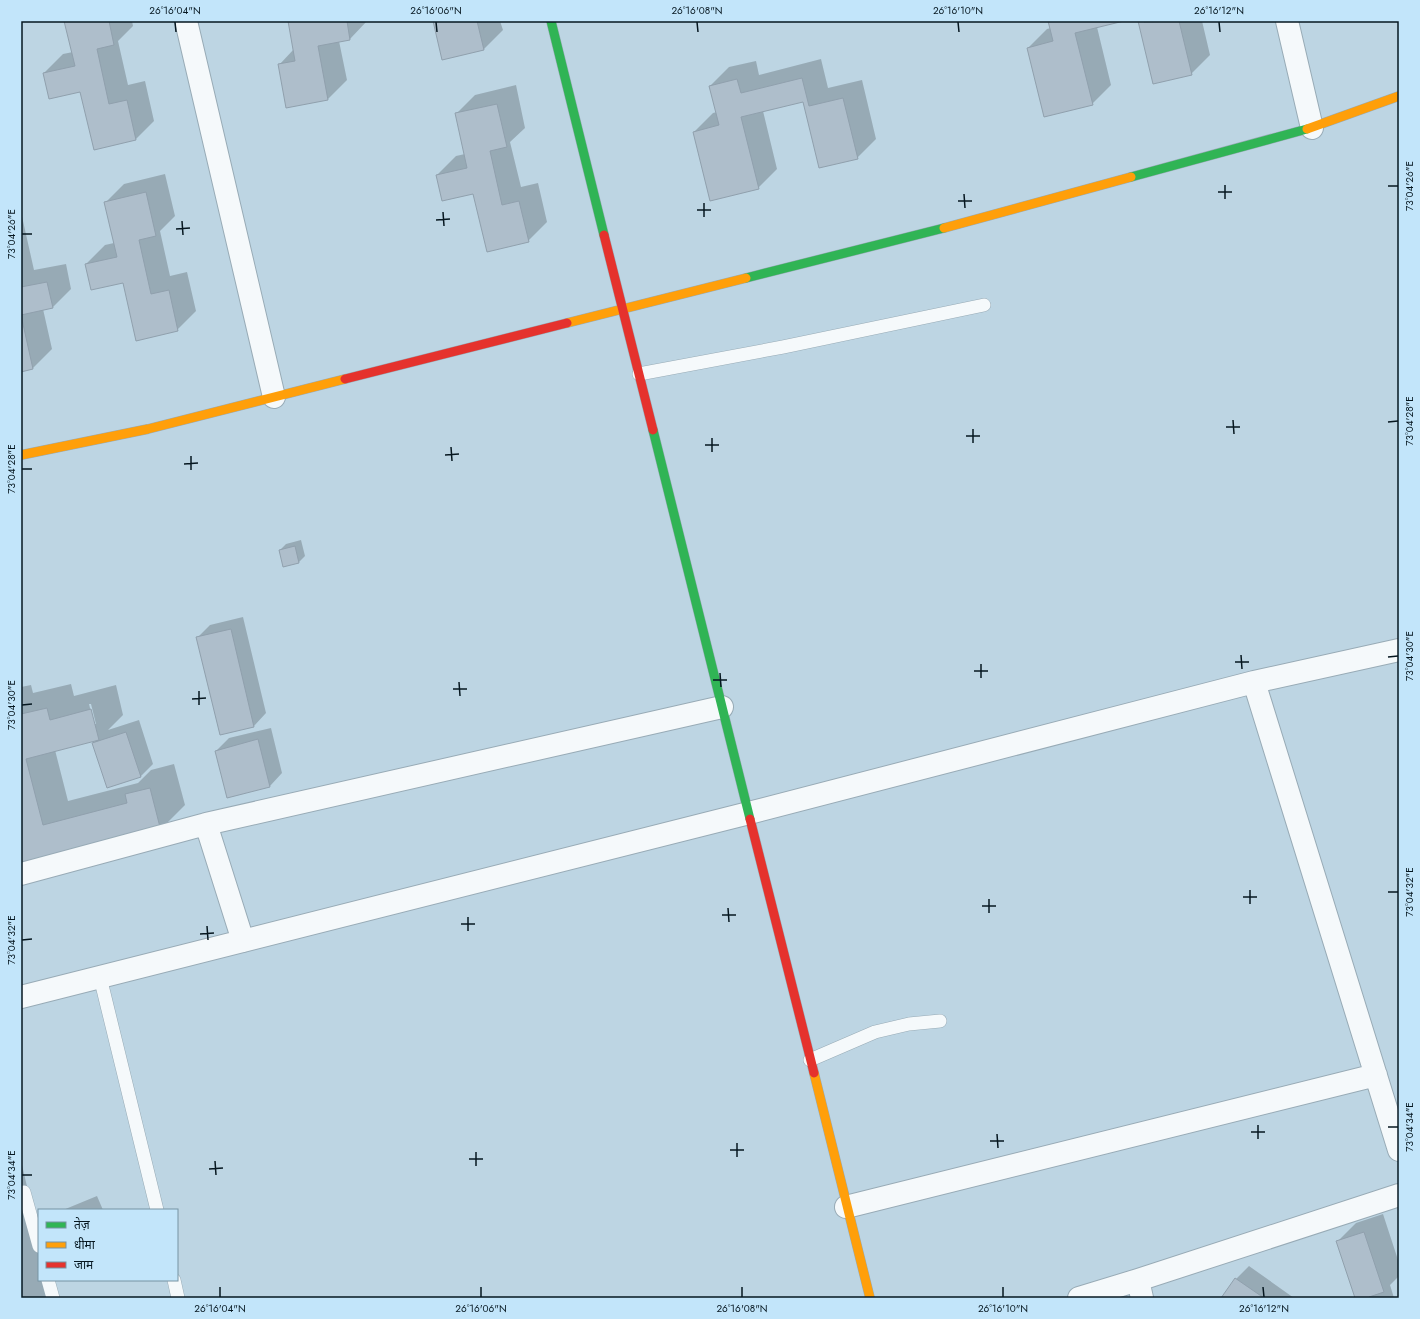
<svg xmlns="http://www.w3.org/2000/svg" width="1420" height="1319" viewBox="0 0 1420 1319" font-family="Jost,'Noto Sans Devanagari',sans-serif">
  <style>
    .shadow { fill: #0003; fill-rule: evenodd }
    .building { fill: #aebecb; stroke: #90a0ad }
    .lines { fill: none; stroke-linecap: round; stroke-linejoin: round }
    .lane-casing { stroke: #98abb6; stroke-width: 14 }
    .street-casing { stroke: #98abb6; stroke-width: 24 }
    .fast-casing { stroke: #98abb6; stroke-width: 10 }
    .slow-casing { stroke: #98abb6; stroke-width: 10 }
    .jam-casing { stroke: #98abb6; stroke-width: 10 }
    .lane { stroke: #f5f9fb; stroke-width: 13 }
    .street { stroke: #f5f9fb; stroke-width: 22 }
    .fast { stroke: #30b455; stroke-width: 9 }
    .slow { stroke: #ff9f0a; stroke-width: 9 }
    .jam { stroke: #e5322d; stroke-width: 9 }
    .ticks { fill: none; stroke: #061720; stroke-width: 1.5 }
    .neatline { fill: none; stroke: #061720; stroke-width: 1.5 }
    .ticks-label { font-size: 10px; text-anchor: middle; fill: #061720 }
  </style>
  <rect width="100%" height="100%" fill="#bdd5e3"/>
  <path class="shadow" d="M 65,21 L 132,21 L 133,26 L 118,41 L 128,85 L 145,81 L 154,121 L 136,139 L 81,91 L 44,73 L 63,54 L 73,52 Z
    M 289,21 L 367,21 L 350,39 L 339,41 L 347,80 L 328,99 L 279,65 L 294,49 Z
    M 434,21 L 500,21 L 503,30 L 484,49 Z
    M 1049,21 L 1120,21 L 1097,27 L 1111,85 L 1092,104 L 1028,48 L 1047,29 L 1051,28 Z
    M 1139,21 L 1202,21 L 1210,55 L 1191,74 Z
    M 821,59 L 828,88 L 862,80 L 876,139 L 857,158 L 803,101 L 763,111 L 777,169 L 758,188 L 694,132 L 713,113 L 717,112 L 710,86 L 729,67 L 756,61 L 759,75 Z
    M 516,85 L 525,128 L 510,142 L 521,187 L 538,183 L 547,222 L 528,241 L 474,193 L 437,175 L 456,156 L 465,154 L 456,114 L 475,95 Z
    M 165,174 L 175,216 L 160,231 L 170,276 L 187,272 L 196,311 L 177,330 L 123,282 L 86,264 L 105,245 L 114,243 L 105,203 L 124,184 Z
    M 21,212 L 34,270 L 66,264 L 71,289 L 53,307 L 43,309 L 52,349 L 33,368 L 21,371 Z
    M 301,540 L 305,556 L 299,562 L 280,550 L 286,544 Z
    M 243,617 L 266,713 L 254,726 L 197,638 L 210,625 Z
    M 71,684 L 74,696 L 116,685 L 123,715 L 108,730 L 139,720 L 153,764 L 140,777 L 93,743 L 96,740 L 55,750 L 68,801 L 138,783 L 151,770 L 174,764 L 185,805 L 160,830 L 21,865 L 21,687 L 31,685 L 33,693 ZM 89,704 L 91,704 L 96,724 L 94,724 Z
    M 271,728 L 282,773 L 270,786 L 228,797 L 216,751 L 229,738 Z
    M 21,1165 L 22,1165 L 39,1238 L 39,1280 L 49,1280 L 53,1298 L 21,1298 Z
    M 97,1196 L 103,1210 L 63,1210 Z
    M 1383,1214 L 1399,1263 L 1399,1276 L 1390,1285 L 1394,1298 L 1353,1298 L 1355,1296 L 1337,1242 L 1356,1223 Z
    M 1249,1266 L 1294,1298 L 1222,1298 L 1236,1279 Z"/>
  <path class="building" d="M 64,21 L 109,21 L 114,45 L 97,49 L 109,104 L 127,100 L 136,140 L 94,150 L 80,92 L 49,99 L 43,73 L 75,66 Z
    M 288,21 L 347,21 L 350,40 L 318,46 L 328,100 L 286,108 L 278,64 L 295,61 Z
    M 433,21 L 477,21 L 484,50 L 442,60 Z
    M 1048,21 L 1124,21 L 1075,33 L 1093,105 L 1044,117 L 1027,48 L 1053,41 Z
    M 1138,21 L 1143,21 L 1144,22 L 1179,21 L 1192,75 L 1153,84 Z
    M 802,78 L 809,106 L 843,98 L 858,159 L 819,168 L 803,102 L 741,117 L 759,189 L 710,201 L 693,132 L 719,125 L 709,86 L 737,79 L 741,93 Z
    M 497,104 L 507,147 L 490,151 L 502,205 L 519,201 L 529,242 L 487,252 L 473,194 L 442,201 L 436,175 L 467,168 L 455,113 Z
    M 146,192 L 156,236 L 139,240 L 151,294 L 169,290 L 178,331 L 136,341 L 123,283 L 91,290 L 85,264 L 117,257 L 104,202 Z
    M 47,282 L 53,308 L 21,315 L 33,369 L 21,372 L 21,287 Z
    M 295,546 L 299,563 L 283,567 L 279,550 Z
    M 231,629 L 254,727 L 220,735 L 196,637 Z
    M 47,708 L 50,720 L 91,709 L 99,740 L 26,759 L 43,825 L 127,803 L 125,794 L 150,788 L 161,831 L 21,866 L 21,714 Z
    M 126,732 L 141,777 L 107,788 L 92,743 Z
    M 258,739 L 270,787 L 227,798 L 215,751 Z
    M 1364,1232 L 1384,1292 L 1369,1297 L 1370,1298 L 1355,1298 L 1336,1241 Z
    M 1235,1278 L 1264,1298 L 1221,1298 Z"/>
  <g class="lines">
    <g class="lane-casing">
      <path id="lane" d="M 639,374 L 783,347 L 984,305
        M 100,977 L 157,1210
        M 810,1060 L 875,1032 L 909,1024 L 940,1021
        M 24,1192 L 39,1246
        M 48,1280 L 53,1298
        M 174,1280 L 178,1298"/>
    </g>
    <g class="street-casing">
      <path id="street" d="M 186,21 L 274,397
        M 1287,21 L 1312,128
        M 1254,682 L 1399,1150
        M 206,824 L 243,941
        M 21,874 L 206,824 L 722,707
        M 21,997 L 749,813 L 1254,682 L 1399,650
        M 846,1207 L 1376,1075
        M 1138,1280 L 1142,1298
        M 1079,1298 L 1138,1280 L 1399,1195"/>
    </g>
    <g class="fast-casing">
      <path id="fast" d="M 551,21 L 604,235
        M 1131,177 L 1307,129
        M 746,278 L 944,228
        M 653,430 L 750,819"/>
    </g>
    <g class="slow-casing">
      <path id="slow" d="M 1307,129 L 1399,96
        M 944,228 L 1131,177
        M 567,323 L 746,278
        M 21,455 L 148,429 L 345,379
        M 814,1073 L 870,1298"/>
    </g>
    <g class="jam-casing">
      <path id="jam" d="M 604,235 L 653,430
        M 345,379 L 567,323
        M 750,819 L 814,1073"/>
    </g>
    <use href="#lane" class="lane"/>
    <use href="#street" class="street"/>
    <use href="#fast" class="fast"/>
    <use href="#slow" class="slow"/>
    <use href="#jam" class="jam"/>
  </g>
  <path class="ticks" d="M 175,22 L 176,32M 436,22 L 437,32M 697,22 L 698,32M 958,22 L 959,32M 1219,22 L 1220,32M 1225,185 L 1225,199M 1388,186 L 1398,186M 1218,192 L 1232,192M 964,194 L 965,208M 958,201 L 972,201M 704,203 L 704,217M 697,210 L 711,210M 443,212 L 444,226M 436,220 L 450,219M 182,221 L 183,235M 176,229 L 190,228M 22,234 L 32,234M 1233,420 L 1234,434M 1388,422 L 1398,421M 1226,427 L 1240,427M 973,429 L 973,443M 966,436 L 980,436M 712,438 L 712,452M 705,445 L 719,445M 451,447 L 452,461M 445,455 L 459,454M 191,456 L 191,470M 184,464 L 198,463M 22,469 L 32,469M 1241,655 L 1242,669M 1388,657 L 1398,656M 1235,662 L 1249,662M 981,664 L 981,678M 974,671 L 988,671M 720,673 L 721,687M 713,680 L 727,680M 459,682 L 460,696M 453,689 L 467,689M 199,691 L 199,705M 192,699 L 206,698M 22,705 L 32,704M 1250,890 L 1250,904M 1388,892 L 1398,892M 1243,897 L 1257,897M 989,899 L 989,913M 982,906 L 996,906M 728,908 L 729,922M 722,915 L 736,915M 468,917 L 468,931M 461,924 L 475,924M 207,926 L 208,940M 200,934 L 214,933M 22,940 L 32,939M 1258,1125 L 1258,1139M 1388,1127 L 1398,1127M 1251,1132 L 1265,1132M 997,1134 L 998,1148M 990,1141 L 1004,1141M 737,1143 L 737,1157M 730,1150 L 744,1150M 476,1152 L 476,1166M 469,1159 L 483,1159M 215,1161 L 216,1175M 209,1169 L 223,1168M 22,1175 L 32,1175M 220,1287 L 220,1297M 481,1287 L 481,1297M 742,1287 L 742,1297M 1003,1287 L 1003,1297M 1263,1287 L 1264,1297"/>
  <rect width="1420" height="1319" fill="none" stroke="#c2e5fa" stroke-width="44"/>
  <rect x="38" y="1209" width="140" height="72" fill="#c2e5fa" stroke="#7793a3"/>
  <rect x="46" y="1222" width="20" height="6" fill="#30b455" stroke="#7793a3"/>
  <text x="74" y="1229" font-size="12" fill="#061720">तेज़</text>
  <rect x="46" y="1242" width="20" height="6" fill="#ff9f0a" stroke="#7793a3"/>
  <text x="74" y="1249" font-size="12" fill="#061720">धीमा</text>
  <rect x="46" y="1262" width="20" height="6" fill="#e5322d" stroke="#7793a3"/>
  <text x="74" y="1269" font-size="12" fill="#061720">जाम</text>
  <rect x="22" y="22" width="1376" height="1275" class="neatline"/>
  <g class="ticks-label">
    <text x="175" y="14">26°16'04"N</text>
    <text x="436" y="14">26°16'06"N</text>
    <text x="697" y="14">26°16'08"N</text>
    <text x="958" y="14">26°16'10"N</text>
    <text x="1219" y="14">26°16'12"N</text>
    <text transform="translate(1409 186) rotate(-90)" y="4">73°04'26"E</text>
    <text transform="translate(11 234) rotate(-90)" y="4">73°04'26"E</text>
    <text transform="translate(1409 421) rotate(-90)" y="4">73°04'28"E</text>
    <text transform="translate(11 469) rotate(-90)" y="4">73°04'28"E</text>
    <text transform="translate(1409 656) rotate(-90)" y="4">73°04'30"E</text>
    <text transform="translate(11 705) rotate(-90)" y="4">73°04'30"E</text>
    <text transform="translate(1409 892) rotate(-90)" y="4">73°04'32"E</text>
    <text transform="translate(11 940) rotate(-90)" y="4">73°04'32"E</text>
    <text transform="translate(1409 1127) rotate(-90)" y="4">73°04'34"E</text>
    <text transform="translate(11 1175) rotate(-90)" y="4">73°04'34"E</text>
    <text x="220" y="1312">26°16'04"N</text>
    <text x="481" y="1312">26°16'06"N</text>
    <text x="742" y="1312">26°16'08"N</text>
    <text x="1003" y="1312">26°16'10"N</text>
    <text x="1264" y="1312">26°16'12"N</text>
  </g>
</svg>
